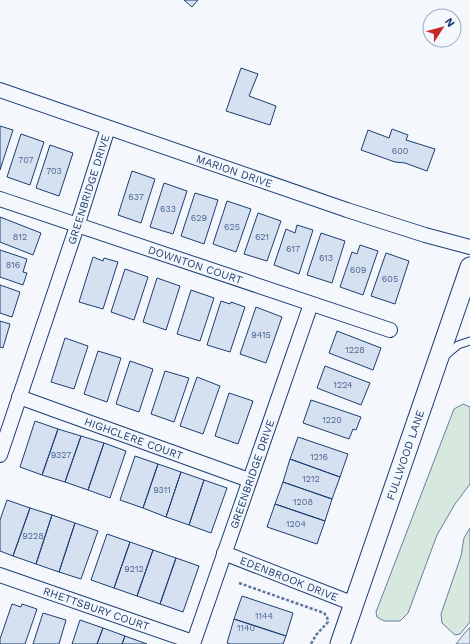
<svg xmlns="http://www.w3.org/2000/svg" width="470" height="644" viewBox="0 0 470 644" font-family="'Work Sans',sans-serif">
  <style>
    .green { fill: #d7e8df; stroke: #687fa3 }
    .parking { fill: #e3e8f0; stroke: #687fa3 }
    .building { fill: #d5e0f0; stroke: #1d3f73 }
    .lines { fill: none; stroke-linecap: round; stroke-linejoin: round }
    .lane-casing { stroke: #1d3f73; stroke-width: 9 }
    .street-casing { stroke: #1d3f73; stroke-width: 16 }
    .secondary-casing { stroke: #1d3f73; stroke-width: 21 }
    .path { stroke: #5e769c; stroke-width: 2.5; stroke-dasharray: 3 2; stroke-linecap: butt }
    .lane { stroke: #f4f7fb; stroke-width: 7 }
    .street { stroke: #f4f7fb; stroke-width: 14 }
    .secondary { stroke: #f4f7fb; stroke-width: 19 }
    .labels { text-anchor: middle; stroke-width: 3; stroke-linejoin: round; paint-order: stroke }
    .number-label { font-size: 9px; fill: #4b6792 }
    .street-label { font-size: 11px; fill: #1d3f73; stroke: #f4f7fb }
  </style>
  <rect width="100%" height="100%" fill="#f4f7fb"/>
  <path class="green" d="M 463,404 L 470,407 L 470,484 L 455,504 L 437,535 L 408,613 L 400,621 L 384,621 L 377,617 L 376,612 L 454,409 Z
    M 470,528 L 470,622 L 460,634 L 455,635 L 442,623 L 441,614 L 461,556 L 464,538 Z"/>
  <path class="parking" d="M 470,627 L 470,644 L 456,644 L 463,635 Z"/>
  <path class="building" d="M 184,0 L 198,0 L 192,7 Z
    M 241,68 L 258,74 L 249,96 L 276,106 L 270,125 L 226,111 Z
    M 0,126 L 13,130 L 0,170 Z
    M 392,129 L 408,135 L 406,140 L 435,149 L 427,171 L 405,163 L 395,162 L 361,150 L 368,130 L 389,138 Z
    M 21,134 L 44,142 L 30,185 L 7,177 Z
    M 50,145 L 73,153 L 59,196 L 36,188 Z
    M 132,171 L 155,179 L 141,223 L 118,215 Z
    M 164,183 L 187,191 L 173,234 L 150,227 Z
    M 195,193 L 218,200 L 204,244 L 181,236 Z
    M 227,201 L 251,209 L 236,252 L 213,244 Z
    M 258,213 L 281,221 L 267,261 L 244,254 Z
    M 0,217 L 41,233 L 33,255 L 0,242 Z
    M 297,225 L 313,230 L 299,274 L 274,265 L 286,229 L 295,233 Z
    M 321,233 L 345,241 L 332,283 L 307,275 Z
    M 360,245 L 378,251 L 363,295 L 340,287 L 352,252 L 357,254 Z
    M 0,250 L 27,259 L 23,272 L 27,273 L 23,285 L 0,277 Z
    M 386,253 L 409,261 L 395,304 L 371,296 Z
    M 93,257 L 103,261 L 104,258 L 118,262 L 103,309 L 79,302 Z
    M 125,269 L 148,277 L 134,320 L 111,312 Z
    M 157,278 L 180,286 L 166,330 L 143,322 Z
    M 0,285 L 20,292 L 12,317 L 0,313 Z
    M 191,290 L 214,298 L 200,341 L 177,334 Z
    M 221,301 L 230,304 L 231,302 L 245,307 L 230,352 L 207,345 Z
    M 256,307 L 282,317 L 266,363 L 240,354 Z
    M 0,321 L 10,324 L 3,348 L 0,347 Z
    M 337,331 L 381,348 L 373,370 L 329,353 Z
    M 65,338 L 88,346 L 74,389 L 51,382 Z
    M 98,351 L 121,358 L 107,402 L 84,394 Z
    M 130,361 L 153,369 L 139,412 L 116,404 Z
    M 325,366 L 370,383 L 361,405 L 317,388 Z
    M 165,371 L 189,378 L 174,422 L 151,414 Z
    M 197,377 L 220,386 L 203,434 L 180,426 Z
    M 229,393 L 253,401 L 238,444 L 215,436 Z
    M 311,400 L 361,417 L 356,430 L 353,429 L 349,439 L 303,423 Z
    M 35,421 L 58,429 L 42,475 L 20,467 Z
    M 58,429 L 81,436 L 65,482 L 42,475 Z
    M 81,436 L 104,443 L 88,490 L 65,482 Z
    M 298,437 L 348,454 L 340,477 L 290,459 Z
    M 104,443 L 126,451 L 110,498 L 88,490 Z
    M 135,456 L 158,464 L 143,508 L 120,500 Z
    M 290,459 L 340,477 L 332,499 L 283,482 Z
    M 158,464 L 181,472 L 166,517 L 143,508 Z
    M 181,472 L 204,480 L 189,525 L 166,517 Z
    M 204,480 L 227,488 L 211,533 L 189,525 Z
    M 283,482 L 332,499 L 325,521 L 275,504 Z
    M 7,500 L 30,508 L 13,556 L 0,551 L 0,520 Z
    M 275,504 L 325,521 L 317,544 L 267,527 Z
    M 30,508 L 52,515 L 36,564 L 13,556 Z
    M 52,515 L 75,523 L 59,572 L 36,564 Z
    M 75,523 L 98,531 L 81,579 L 59,572 Z
    M 107,534 L 130,542 L 114,588 L 91,580 Z
    M 130,542 L 153,550 L 137,596 L 114,588 Z
    M 153,550 L 176,558 L 160,604 L 137,596 Z
    M 176,558 L 199,566 L 183,612 L 160,604 Z
    M 242,596 L 293,613 L 286,636 L 234,619 Z
    M 12,604 L 21,607 L 22,604 L 37,609 L 25,644 L 0,644 L 0,639 Z
    M 43,613 L 66,620 L 59,644 L 33,644 Z
    M 234,619 L 286,636 L 283,644 L 231,644 L 227,643 Z
    M 80,620 L 103,628 L 97,644 L 72,644 Z
    M 103,628 L 125,636 L 122,644 L 97,644 Z
    M 125,636 L 147,644 L 122,644 Z"/>
  <g class="lines">
    <g class="lane-casing">
      <path id="lane" d="M 445,356 L 458,345 L 470,341"/>
    </g>
    <g class="street-casing">
      <g id="street">
        <path id="s1" d="M 0,90 L 347,210 L 425,235 L 470,247"/>
        <path id="s2" d="M 0,199 L 390,330"/>
        <path id="s3" d="M 19,397 L 249,480"/>
        <path id="s4" d="M 0,455 L 77,226 L 108,128"/>
        <path id="s5" d="M 224,553 L 354,604"/>
        <path id="s6" d="M 0,575 L 193,642"/>
        <path id="s7" d="M 193,644 L 311,304"/>
      </g>
    </g>
    <g class="secondary-casing">
      <g id="secondary">
        <path id="s8" d="M 340,644 L 470,267"/>
      </g>
    </g>
    <path class="path" d="M 239,583 L 324,613 L 327,617 L 328,622 L 316,635 L 311,644"/>
    <use href="#lane" class="lane"/>
    <use href="#street" class="street"/>
    <use href="#secondary" class="secondary"/>
  </g>
  <g class="labels">
    <g class="number-label">
      <text x="400" y="154">600</text>
      <text x="26" y="163">707</text>
      <text x="54" y="174">703</text>
      <text x="136" y="200">637</text>
      <text x="168" y="212">633</text>
      <text x="199" y="221">629</text>
      <text x="232" y="230">625</text>
      <text x="20" y="240">812</text>
      <text x="262" y="240">621</text>
      <text x="293" y="252">617</text>
      <text x="326" y="261">613</text>
      <text x="13" y="268">816</text>
      <text x="358" y="273">609</text>
      <text x="390" y="282">605</text>
      <text x="261" y="338">9415</text>
      <text x="355" y="353">1228</text>
      <text x="343" y="388">1224</text>
      <text x="332" y="423">1220</text>
      <text x="61" y="458">9327</text>
      <text x="319" y="460">1216</text>
      <text x="311" y="482">1212</text>
      <text x="162" y="493">9311</text>
      <text x="303" y="505">1208</text>
      <text x="296" y="527">1204</text>
      <text x="33" y="539">9228</text>
      <text x="134" y="572">9212</text>
      <text x="264" y="619">1144</text>
      <text x="246" y="631">1140</text>
    </g>
    <g class="street-label">
      <text dy="4" stroke="none"><textPath href="#s1" startOffset="248">MARION DRIVE</textPath></text>
      <text dy="4" stroke="none"><textPath href="#s4" startOffset="280">GREENBRIDGE DRIVE</textPath></text>
      <text dy="4" stroke="none"><textPath href="#s2" startOffset="206">DOWNTON COURT</textPath></text>
      <text dy="4" stroke="none"><textPath href="#s3" startOffset="122">HIGHCLERE COURT</textPath></text>
      <text dy="4" stroke="none"><textPath href="#s8" startOffset="200">FULLWOOD LANE</textPath></text>
      <text dy="4" stroke="none"><textPath href="#s7" startOffset="180">GREENBRIDGE DRIVE</textPath></text>
      <text dy="4" stroke="none"><textPath href="#s5" startOffset="70">EDENBROOK DRIVE</textPath></text>
      <text dy="4" stroke="none"><textPath href="#s6" startOffset="102">RHETTSBURY COURT</textPath></text>
    </g>
  </g>
  <g transform="translate(442 28) rotate(54)"><circle r="19" fill="#f4f7fb" stroke="#9eadc5"/>
  <path d="M0-3L7 15L0 10L-7 15Z" fill="#c62828"/>
  <text y="-6" font-size="11" font-weight="bold" text-anchor="middle" fill="#1d3f73">N</text>
  </g>
</svg>
